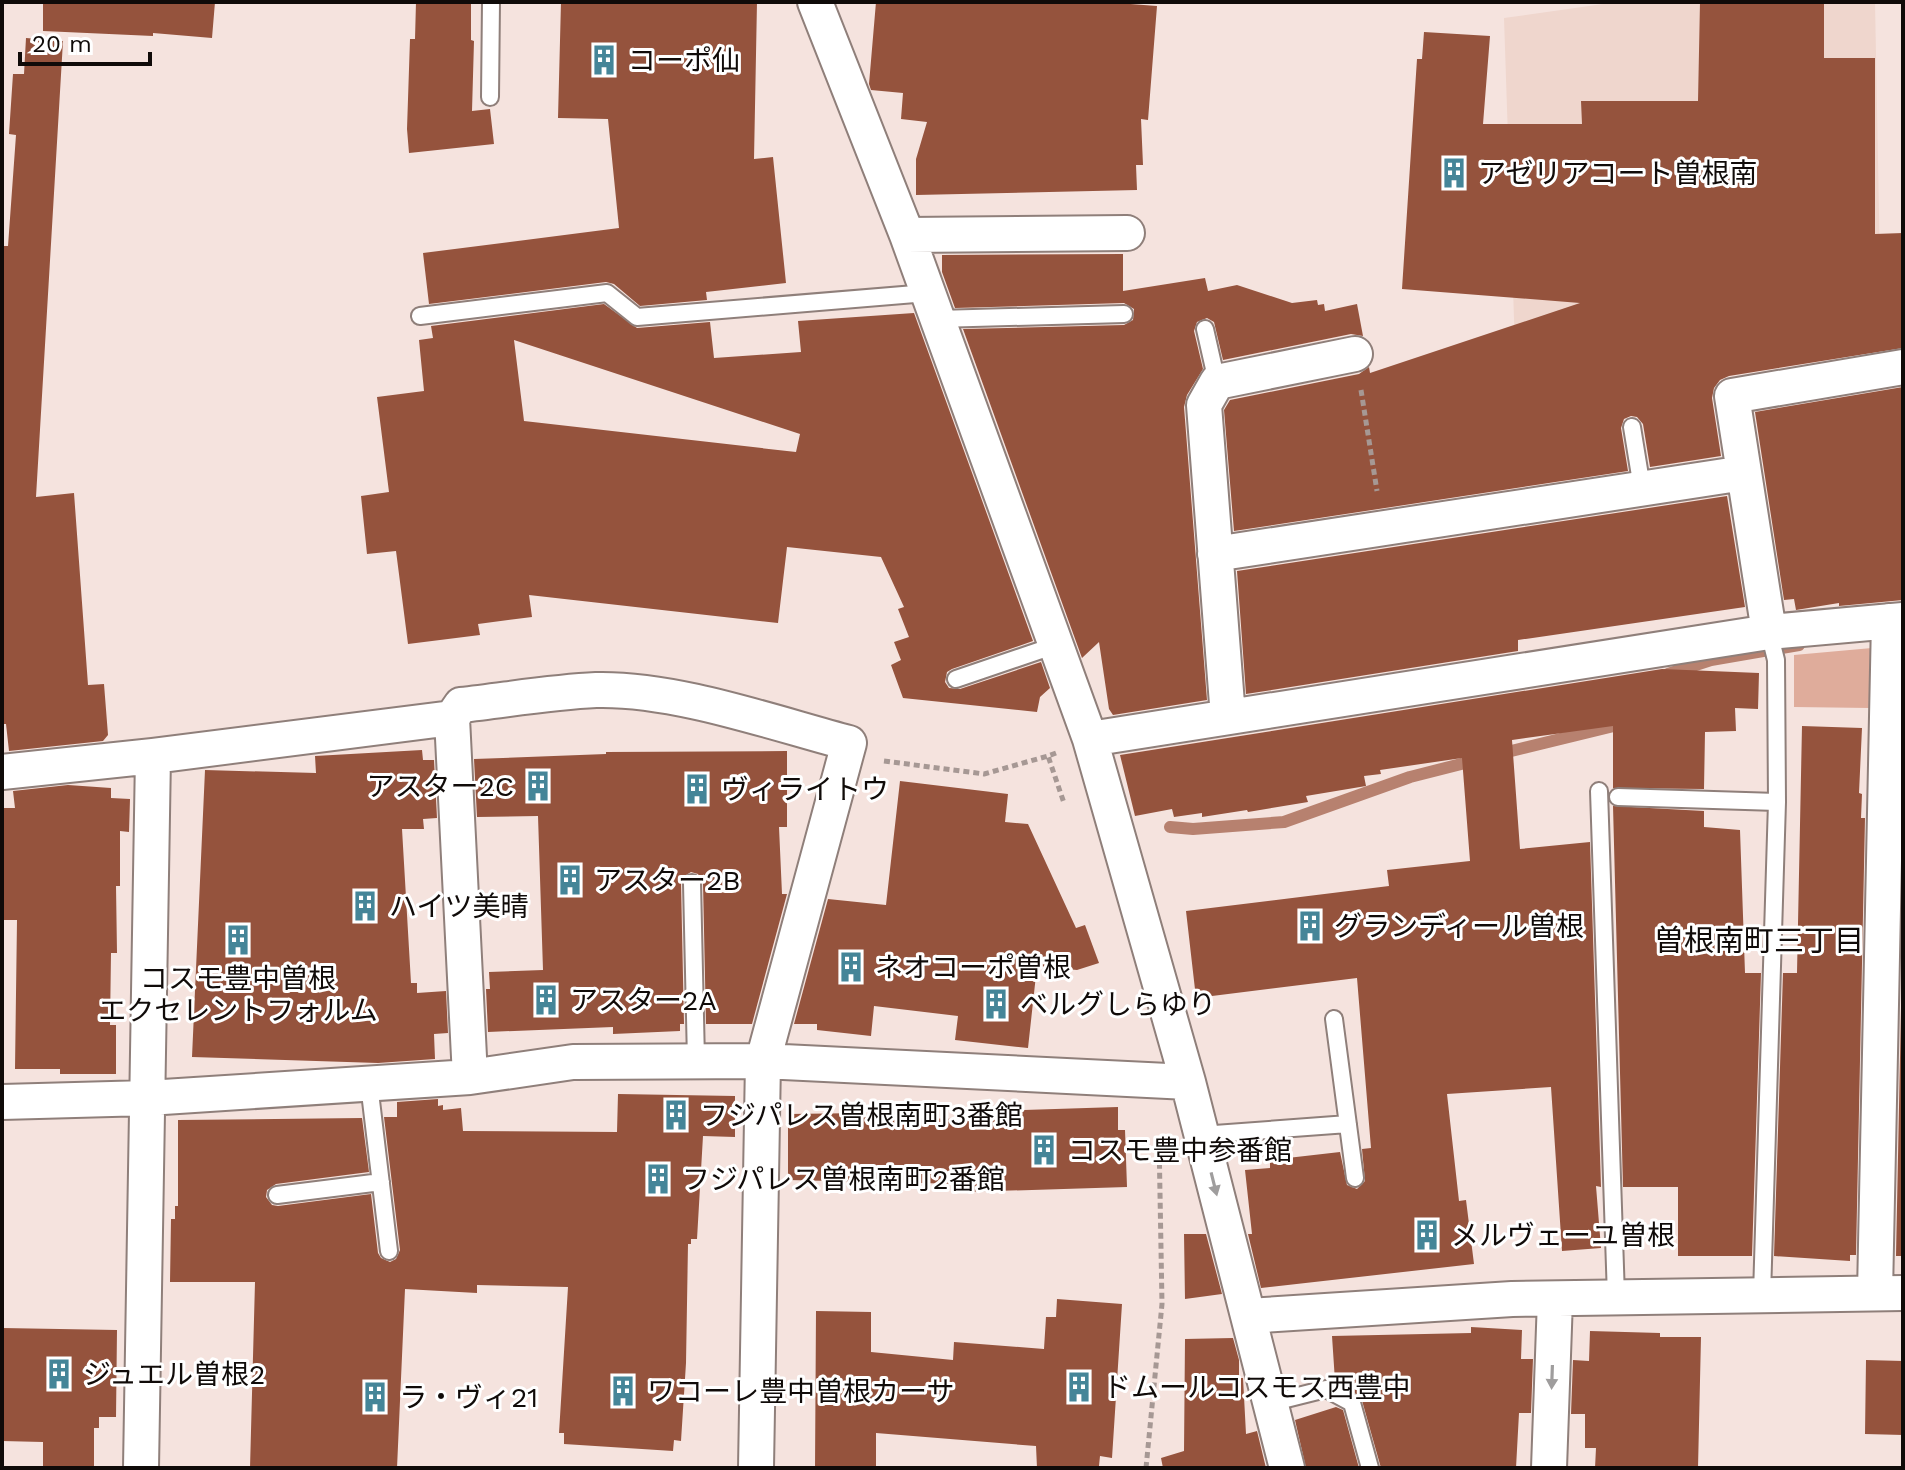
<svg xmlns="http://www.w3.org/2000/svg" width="1905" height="1470" viewBox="0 0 1905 1470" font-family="'Work Sans','Noto Sans JP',sans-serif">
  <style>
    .built { fill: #efd6cd }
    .green { fill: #dfac9b }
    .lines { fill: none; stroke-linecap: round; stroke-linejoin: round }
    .stream { stroke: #b7816f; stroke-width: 12 }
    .building { fill: #95533d; fill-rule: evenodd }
    .service-casing { stroke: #8f7f7a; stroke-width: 20 }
    .minor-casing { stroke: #8f7f7a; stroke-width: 38 }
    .path { stroke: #a69894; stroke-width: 5; stroke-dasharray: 6 4; stroke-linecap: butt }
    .service { stroke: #fff; stroke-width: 16 }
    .minor { stroke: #fff; stroke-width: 34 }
    .oneway { fill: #9f9d9d }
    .labels { text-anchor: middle; stroke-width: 6; stroke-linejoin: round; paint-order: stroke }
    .poi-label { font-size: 28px; fill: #100b09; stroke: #fff; text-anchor: start }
    .neighbourhood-label { font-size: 30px; fill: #100b09; stroke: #fff }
  </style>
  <rect width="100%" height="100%" fill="#f5e3de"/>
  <path class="built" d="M 1617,2 L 1875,2 L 1880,266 L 1516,379 L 1504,18 Z"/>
  <path class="green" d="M 1872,648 L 1870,708 L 1794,707 L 1794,655 Z"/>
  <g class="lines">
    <path class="stream" d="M 1668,674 L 1711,660 L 1799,645
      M 1499,754 L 1622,724 L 1625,718
      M 1170,827 L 1193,829 L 1284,822 L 1410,777 L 1477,760"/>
  </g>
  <path class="building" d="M 43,2 L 215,2 L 212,38 L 153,33 L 153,36 L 43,31 Z
    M 416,2 L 471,2 L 471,40 L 474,41 L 472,111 L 490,109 L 494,144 L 409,153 L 407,129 L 410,39 L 415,39 Z
    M 561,2 L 757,2 L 754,159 L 773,157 L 786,283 L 706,292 L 707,300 L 640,306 L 614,284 L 606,282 L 429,304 L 423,253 L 619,228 L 608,119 L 558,118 Z
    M 876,2 L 1104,2 L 1157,6 L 1148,120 L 1141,119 L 1143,165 L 1136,165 L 1137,190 L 916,195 L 916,159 L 927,122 L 901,119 L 903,93 L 871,90 L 869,84 Z
    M 1700,2 L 1824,2 L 1824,58 L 1875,58 L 1875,234 L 1903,233 L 1903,348 L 1729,376 L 1720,380 L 1714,388 L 1712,398 L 1721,456 L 1650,467 L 1643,424 L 1637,417 L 1631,416 L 1624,419 L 1621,428 L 1628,471 L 1234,531 L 1224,410 L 1230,400 L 1359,374 L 1369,367 L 1370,373 L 1580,303 L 1402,289 L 1417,59 L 1422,59 L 1424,32 L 1490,36 L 1483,124 L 1582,124 L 1581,101 L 1698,101 Z
    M 26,38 L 63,41 L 36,497 L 74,493 L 88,685 L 104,684 L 108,735 L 103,741 L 9,751 L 6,724 L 2,724 L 2,263 L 3,246 L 8,246 L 16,135 L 9,134 L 13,74 L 24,74 Z
    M 1123,254 L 1123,291 L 1205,278 L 1208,291 L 1237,285 L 1292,303 L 1317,300 L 1318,305 L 1324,304 L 1325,311 L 1357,304 L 1363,336 L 1351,334 L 1223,360 L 1214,322 L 1207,318 L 1197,322 L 1194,331 L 1203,369 L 1187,395 L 1184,407 L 1207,700 L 1113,715 L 1109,709 L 1099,642 L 1082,658 L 963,329 L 1124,325 L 1133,320 L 1134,309 L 1124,303 L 955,308 L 942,272 L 942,255 Z
    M 604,304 L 637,328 L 710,322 L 714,358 L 801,352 L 798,321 L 914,313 L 1033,641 L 952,669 L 947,672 L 945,682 L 949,688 L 960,689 L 1041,662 L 1050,688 L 1040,697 L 1037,712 L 903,698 L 891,665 L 901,660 L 894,642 L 909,637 L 898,609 L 904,607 L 881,557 L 787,547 L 778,623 L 529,595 L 532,617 L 478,624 L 480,635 L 408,644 L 396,551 L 367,554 L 361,496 L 389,492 L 377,397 L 424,391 L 419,340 L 433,338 L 431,326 ZM 514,340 L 800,434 L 796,452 L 524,421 Z
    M 1903,387 L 1903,600 L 1839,606 L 1839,603 L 1796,610 L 1794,599 L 1784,600 L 1755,412 Z
    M 1727,496 L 1745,607 L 1518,640 L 1518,651 L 1246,694 L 1237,571 Z
    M 1662,669 L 1759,673 L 1758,709 L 1735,708 L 1736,731 L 1705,732 L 1704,789 L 1613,788 L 1613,726 L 1512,740 L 1520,849 L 1590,842 L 1601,1187 L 1596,1186 L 1601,1248 L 1562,1251 L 1551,1087 L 1447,1094 L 1459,1201 L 1466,1200 L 1474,1264 L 1261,1288 L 1248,1234 L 1252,1234 L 1245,1170 L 1270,1168 L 1270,1160 L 1340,1152 L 1347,1185 L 1357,1189 L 1365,1181 L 1362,1149 L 1371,1148 L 1357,978 L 1196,998 L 1186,911 L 1389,886 L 1387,870 L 1470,861 L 1462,758 L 1380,770 L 1381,774 L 1364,776 L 1366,786 L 1306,796 L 1308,802 L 1248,812 L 1247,810 L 1202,817 L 1202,813 L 1174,817 L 1172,809 L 1135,816 L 1120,755 Z
    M 1802,726 L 1862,728 L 1859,793 L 1862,794 L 1861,818 L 1865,818 L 1856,1255 L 1850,1255 L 1850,1261 L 1774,1256 L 1783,973 L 1797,973 Z
    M 422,750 L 423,760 L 434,760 L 437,818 L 423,819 L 424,829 L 402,829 L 411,983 L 417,983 L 417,993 L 446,991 L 448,1033 L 434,1034 L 435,1059 L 378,1063 L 192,1057 L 205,770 L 316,773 L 315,756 Z
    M 787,751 L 787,827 L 779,827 L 782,894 L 787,894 L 752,1024 L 706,1024 L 703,883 L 698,874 L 691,872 L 683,877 L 681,883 L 684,1024 L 680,1024 L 680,1031 L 613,1034 L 613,1027 L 488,1032 L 486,989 L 490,989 L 489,972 L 543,970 L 538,816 L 477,817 L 474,759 L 606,754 L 606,752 Z
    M 900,781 L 1008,794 L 1005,822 L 1028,824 L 1076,928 L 1085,925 L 1099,963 L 1077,970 L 1037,966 L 1028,1048 L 955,1040 L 958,1016 L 874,1006 L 871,1036 L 817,1030 L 817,1024 L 794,1024 L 828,899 L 886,905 Z
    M 68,785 L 111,788 L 111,798 L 130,799 L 129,832 L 120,831 L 120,886 L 116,886 L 117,953 L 111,953 L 110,1025 L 116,1025 L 116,1074 L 60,1074 L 60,1069 L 15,1069 L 17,920 L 3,920 L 2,808 L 15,808 L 13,791 Z
    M 1613,806 L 1704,811 L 1704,827 L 1740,830 L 1745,973 L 1761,973 L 1752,1256 L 1678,1256 L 1678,1187 L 1623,1187 Z
    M 1903,909 L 1903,1256 L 1896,1256 Z
    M 618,1094 L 735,1096 L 735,1137 L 703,1136 L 697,1239 L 691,1239 L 691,1244 L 688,1244 L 686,1363 L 681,1441 L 674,1440 L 673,1451 L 564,1444 L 564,1433 L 559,1433 L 568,1287 L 477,1285 L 477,1293 L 405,1289 L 397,1468 L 250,1468 L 255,1282 L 170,1282 L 171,1219 L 175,1219 L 175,1206 L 178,1206 L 178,1120 L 362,1118 L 369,1172 L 276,1184 L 267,1190 L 266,1197 L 272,1205 L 278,1206 L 371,1194 L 378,1253 L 381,1258 L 390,1262 L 396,1259 L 400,1250 L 384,1117 L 397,1117 L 397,1102 L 438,1099 L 438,1106 L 443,1105 L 443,1110 L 461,1108 L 463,1131 L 617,1132 Z
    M 1118,1107 L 1118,1130 L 1125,1130 L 1127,1187 L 964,1192 L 964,1184 L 788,1180 L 788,1114 L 865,1113 L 865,1117 L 961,1119 L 961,1112 Z
    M 1184,1234 L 1206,1234 L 1222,1294 L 1185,1299 Z
    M 1057,1299 L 1122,1304 L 1112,1458 L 1100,1456 L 1099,1466 L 1037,1468 L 1036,1446 L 876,1433 L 876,1468 L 815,1468 L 816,1311 L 871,1312 L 871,1352 L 953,1360 L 954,1342 L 1044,1349 L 1046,1317 L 1056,1317 Z
    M 1471,1327 L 1522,1330 L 1521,1359 L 1533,1359 L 1531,1413 L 1519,1413 L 1516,1468 L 1381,1468 L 1361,1397 L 1335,1381 L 1332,1336 L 1471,1333 Z
    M 2,1328 L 117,1330 L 116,1417 L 99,1417 L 99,1428 L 94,1428 L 94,1468 L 43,1468 L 43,1442 L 2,1441 Z
    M 1590,1331 L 1660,1333 L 1660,1337 L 1701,1337 L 1698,1468 L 1595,1468 L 1596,1448 L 1585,1448 L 1585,1414 L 1571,1414 L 1573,1360 L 1589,1361 Z
    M 1233,1338 L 1239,1360 L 1239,1378 L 1243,1378 L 1246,1434 L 1257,1431 L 1266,1468 L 1163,1468 L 1161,1458 L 1184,1451 L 1185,1339 Z
    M 1866,1360 L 1903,1361 L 1903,1435 L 1865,1434 Z
    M 1336,1407 L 1343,1410 L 1359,1468 L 1306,1468 L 1295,1420 Z"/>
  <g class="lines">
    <g class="service-casing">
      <path id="service" d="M 490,97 L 491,2
        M 420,316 L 607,293 L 637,317 L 927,293
        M 937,319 L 1124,314
        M 1205,329 L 1217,382
        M 1632,427 L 1642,488
        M 956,679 L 1056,645
        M 1599,791 L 1616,1297
        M 1618,797 L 1777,802
        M 692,883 L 696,1061
        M 1334,1019 L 1355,1178
        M 369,1084 L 389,1251
        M 1201,1135 L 1348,1124
        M 277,1195 L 381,1182
        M 1762,1295 L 1777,802 L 1776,660 L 1769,632
        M 1270,1403 L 1326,1389 L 1352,1403 L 1370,1468"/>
    </g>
    <g class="minor-casing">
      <path id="minor" d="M 815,2 L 907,235 L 1090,739 L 1188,1082 L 1287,1468
        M 907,235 L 1127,233
        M 1215,554 L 1744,473
        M 1769,632 L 1732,396 L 1903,367
        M 1228,717 L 1204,405 L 1217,382 L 1355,354
        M 1090,739 L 1769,632 L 1903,620
        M 2,772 L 153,756 L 452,718
        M 470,1077 L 452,718 L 461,705 C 506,700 551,692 596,690 C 675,688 773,723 849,743 L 763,1061 L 756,1468
        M 2,1102 L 148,1098 L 470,1077 L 573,1062 L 763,1061 L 1188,1082
        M 1875,1293 L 1889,621
        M 1248,1316 L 1512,1299 L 1903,1293
        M 141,1468 L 153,756
        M 1549,1468 L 1555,1299"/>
    </g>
    <path class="path" d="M 1361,390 L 1377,491
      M 1056,753 L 1048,756 L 1064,803
      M 884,761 L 984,774 L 1048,756
      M 1146,1468 L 1162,1304 L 1159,1138"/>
    <use href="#service" class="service"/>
    <use href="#minor" class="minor"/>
  </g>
  <defs><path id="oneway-solid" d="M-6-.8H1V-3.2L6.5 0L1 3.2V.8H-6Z" transform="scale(2)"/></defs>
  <g class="oneway">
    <use href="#oneway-solid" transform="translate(1214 1184) rotate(76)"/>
    <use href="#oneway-solid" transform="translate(1552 1377) rotate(92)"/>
  </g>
  <defs>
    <g id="building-bare" transform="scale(2.4)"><path d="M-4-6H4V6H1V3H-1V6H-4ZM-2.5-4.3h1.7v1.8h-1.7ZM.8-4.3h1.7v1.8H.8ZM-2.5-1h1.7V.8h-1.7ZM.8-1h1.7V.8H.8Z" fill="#458598" stroke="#fff" stroke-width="2.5" paint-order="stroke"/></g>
  </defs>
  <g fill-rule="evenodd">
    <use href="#building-bare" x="604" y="60"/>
    <use href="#building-bare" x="1454" y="173"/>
    <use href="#building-bare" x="538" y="786"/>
    <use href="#building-bare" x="697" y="789"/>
    <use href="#building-bare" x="570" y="880"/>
    <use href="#building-bare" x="365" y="906"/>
    <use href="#building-bare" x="1310" y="926"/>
    <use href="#building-bare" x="238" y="940"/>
    <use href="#building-bare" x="851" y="967"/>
    <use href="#building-bare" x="546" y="1000"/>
    <use href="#building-bare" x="996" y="1004"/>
    <use href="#building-bare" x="676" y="1115"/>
    <use href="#building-bare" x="1044" y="1150"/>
    <use href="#building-bare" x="658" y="1179"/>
    <use href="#building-bare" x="1427" y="1235"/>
    <use href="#building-bare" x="59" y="1374"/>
    <use href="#building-bare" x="1079" y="1387"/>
    <use href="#building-bare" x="623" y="1391"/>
    <use href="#building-bare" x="375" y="1397"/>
  </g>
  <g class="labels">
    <g class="poi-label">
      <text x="628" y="70">コーポ仙</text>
      <text x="1478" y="183">アゼリアコート曽根南</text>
      <text x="514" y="796" text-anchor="end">アスター2C</text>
      <text x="721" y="799">ヴィライトウ</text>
      <text x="594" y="890">アスター2B</text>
      <text x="389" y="916">ハイツ美晴</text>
      <text x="1334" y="936">グランディール曽根</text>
      <text x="875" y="977">ネオコーポ曽根</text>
      <text x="238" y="988" text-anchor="middle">コスモ豊中曽根<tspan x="238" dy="32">エクセレントフォルム</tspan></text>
      <text x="570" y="1010">アスター2A</text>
      <text x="1020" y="1014">ベルグしらゆり</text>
      <text x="700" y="1125">フジパレス曽根南町3番館</text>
      <text x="1068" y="1160">コスモ豊中参番館</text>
      <text x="682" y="1189">フジパレス曽根南町2番館</text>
      <text x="1451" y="1245">メルヴェーユ曽根</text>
      <text x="83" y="1384">ジュエル曽根2</text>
      <text x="1103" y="1397">ドムールコスモス西豊中</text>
      <text x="647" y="1401">ワコーレ豊中曽根カーサ</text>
      <text x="399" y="1407">ラ・ヴィ21</text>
    </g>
    <g class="neighbourhood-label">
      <text x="1759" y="951">曽根南町三丁目</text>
    </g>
  </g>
  <rect width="1905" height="1470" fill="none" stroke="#100b09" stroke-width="8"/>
  <path d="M20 52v12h130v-12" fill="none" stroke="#100b09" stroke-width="4"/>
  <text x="32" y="52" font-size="24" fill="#100b09" stroke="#ffffff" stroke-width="6" paint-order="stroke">20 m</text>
</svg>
